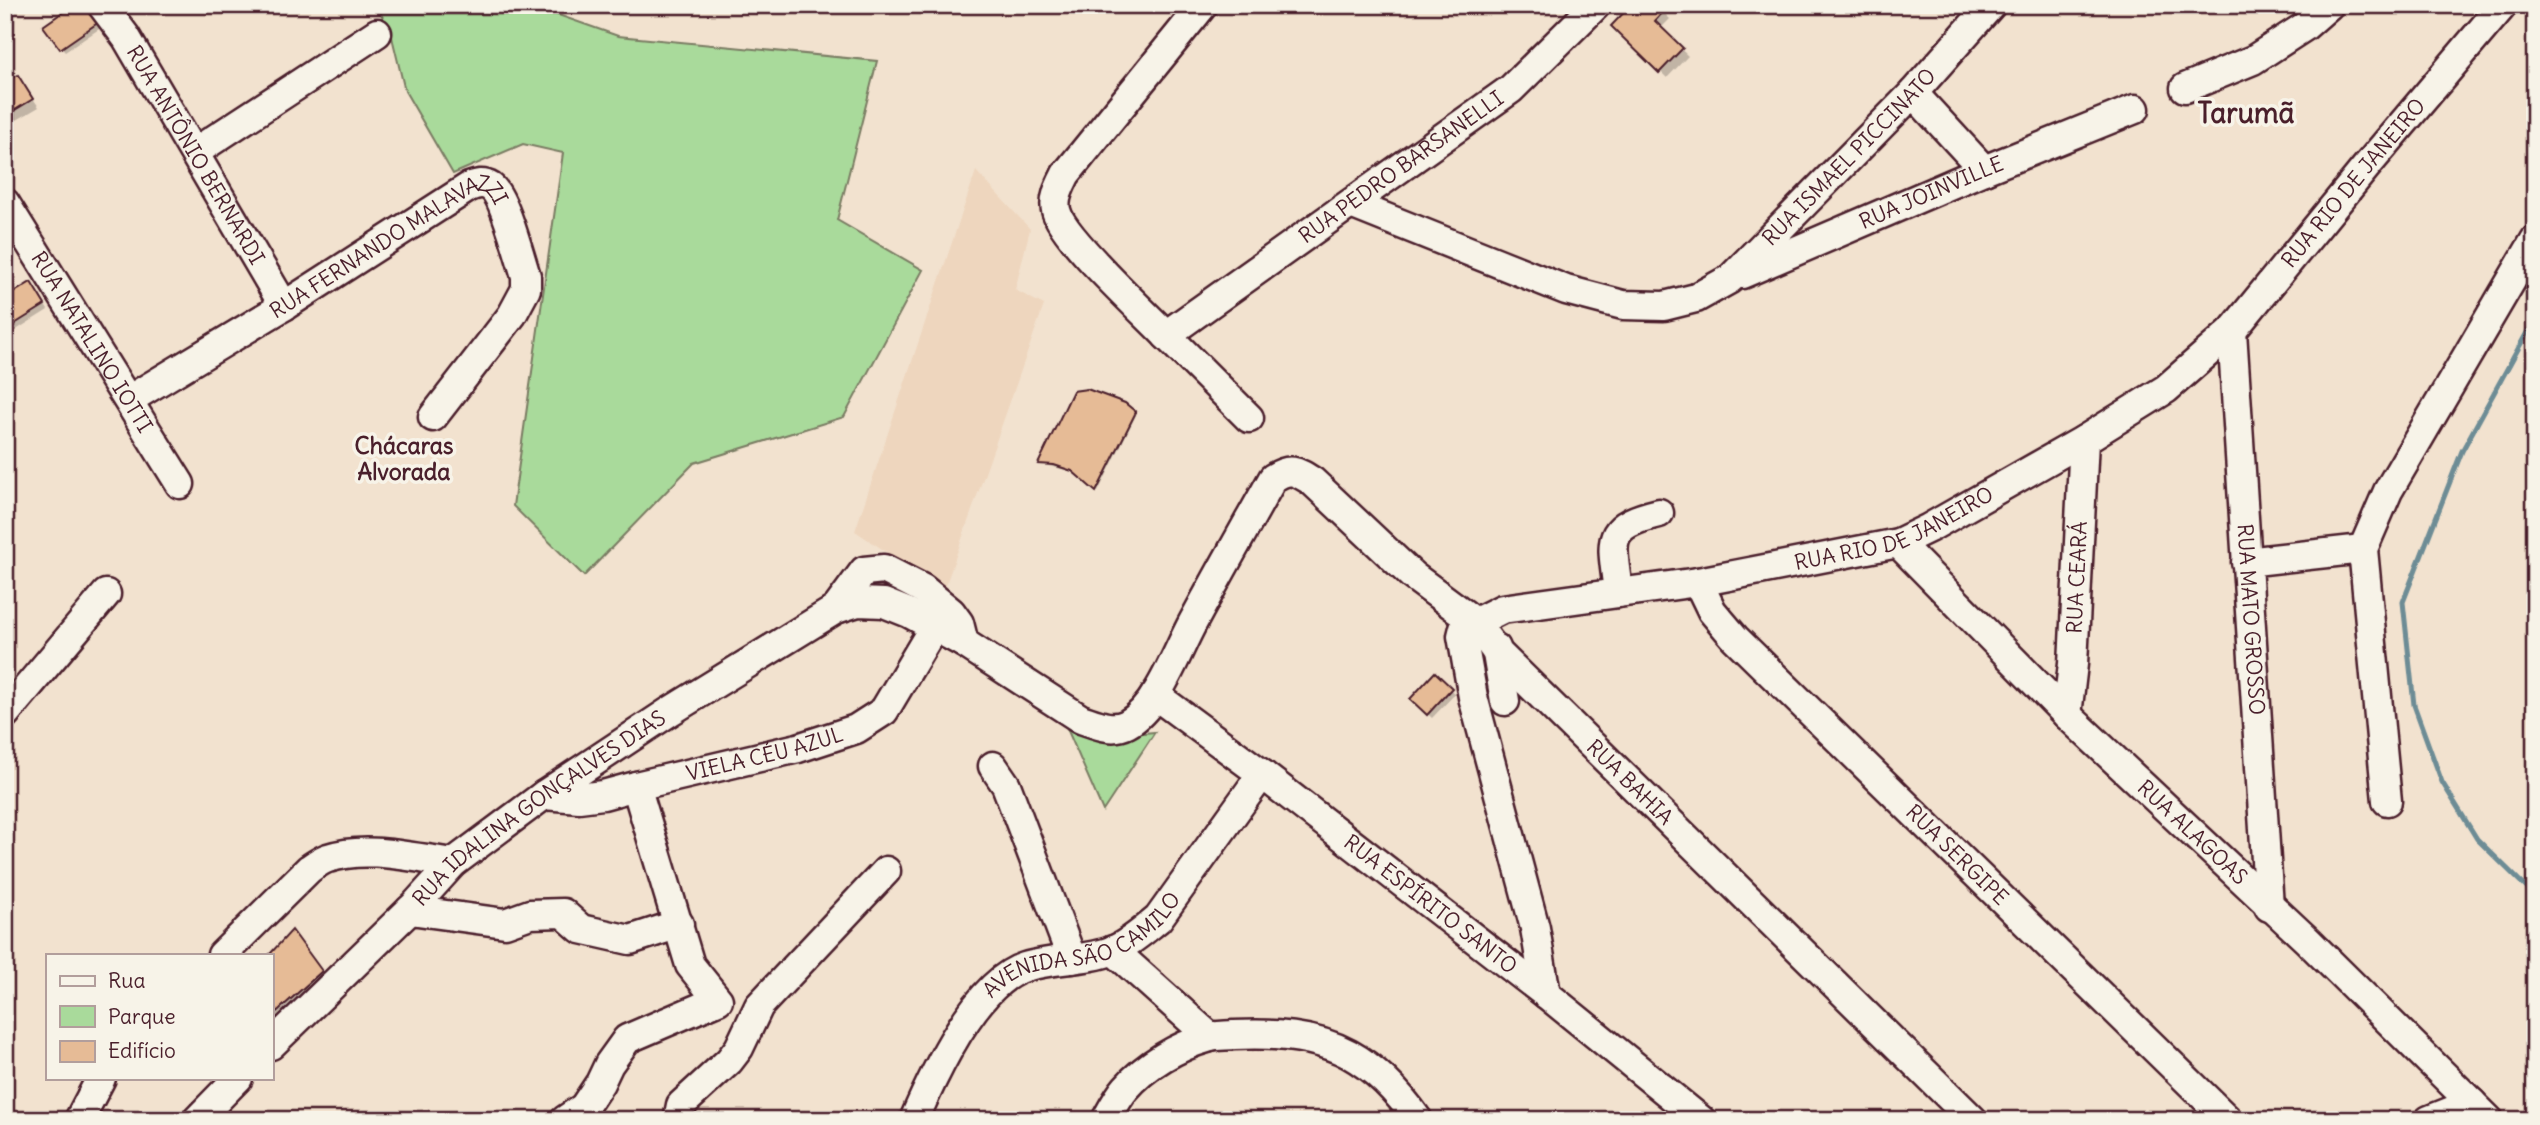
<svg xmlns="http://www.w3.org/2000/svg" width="2540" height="1125" viewBox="0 0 2540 1125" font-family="Delius,sans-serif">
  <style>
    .built { fill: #eed6be }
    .green { fill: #a9da9b; stroke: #7a7c63; stroke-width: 2 }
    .shadow { fill: #0003 }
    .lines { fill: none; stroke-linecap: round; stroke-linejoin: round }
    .stream { stroke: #6d8c95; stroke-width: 5 }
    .building { fill: #e6bb96; stroke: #4a1f2b; stroke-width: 2 }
    .minor-casing { stroke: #4a1f2b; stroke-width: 33 }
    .minor { stroke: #f7f3e8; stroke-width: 28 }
    .labels { text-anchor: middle; stroke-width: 7; stroke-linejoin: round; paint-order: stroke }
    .street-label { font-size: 21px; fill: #4a1f2b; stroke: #f7f3e8 }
    .neighbourhood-label { font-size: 23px; font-weight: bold; fill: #4a1f2b; stroke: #f7f3e8 }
    .district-label { font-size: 28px; font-weight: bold; fill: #4a1f2b; stroke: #f7f3e8 }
  </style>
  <rect width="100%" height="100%" fill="#f2e2cf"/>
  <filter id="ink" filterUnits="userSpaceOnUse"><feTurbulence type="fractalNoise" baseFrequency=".0143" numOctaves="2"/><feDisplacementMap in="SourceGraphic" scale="14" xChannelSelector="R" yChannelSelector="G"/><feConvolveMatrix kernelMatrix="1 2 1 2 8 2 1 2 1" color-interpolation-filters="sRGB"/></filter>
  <g filter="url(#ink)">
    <path class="built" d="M 976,171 L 1030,229 L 1015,290 L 1044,305 L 944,590 L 855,531 Z"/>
    <path class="green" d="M 377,5 L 530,5 L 618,36 L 877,61 L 837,220 L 923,270 L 844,417 L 694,463 L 584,576 L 513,506 L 563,153 L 523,144 L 453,174 L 405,91 L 392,37 Z
      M 1062,717 L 1110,736 L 1155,732 L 1103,811 Z"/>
    <path class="shadow" d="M 86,5 L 102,27 L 65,52 L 61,48 Z
      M 1656,5 L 1670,19 L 1660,29 L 1688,56 L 1667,78 L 1613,26 Z
      M 18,77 L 39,107 L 5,127 L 5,85 Z
      M 35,289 L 48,310 L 5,337 L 5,300 Z
      M 1124,404 L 1136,415 L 1098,492 L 1075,472 L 1040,464 Z
      M 1435,675 L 1455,694 L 1432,718 L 1412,699 Z
      M 292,933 L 330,981 L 276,1030 L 271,1025 L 271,956 Z"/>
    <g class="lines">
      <path class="stream" d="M 2535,318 L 2462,451 L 2403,602 L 2414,705 L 2442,782 L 2477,839 L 2535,896"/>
    </g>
    <path class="building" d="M 73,5 L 87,5 L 99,22 L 60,49 L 43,26 Z
      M 1631,5 L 1659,5 L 1664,11 L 1655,21 L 1683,48 L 1659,73 L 1611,26 Z
      M 18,75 L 33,99 L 5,116 L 5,83 Z
      M 31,282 L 45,305 L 5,330 L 5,298 Z
      M 1087,389 L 1125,403 L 1136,412 L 1096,492 L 1072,471 L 1054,465 L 1038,464 L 1073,391 Z
      M 1435,672 L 1452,688 L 1427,715 L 1410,699 Z
      M 292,930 L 322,971 L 271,1017 L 271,955 L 269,955 Z"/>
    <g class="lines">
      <g class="minor-casing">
        <g id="minor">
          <path id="s1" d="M 102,5 L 126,37 L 284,306"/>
          <path id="s2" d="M 1203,5 L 1066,174 C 1061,184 1053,198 1056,210 C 1061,236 1144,312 1166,335 L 1511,89 L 1596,5"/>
          <path d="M 2185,88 L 2253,60 L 2304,27 L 2329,5"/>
          <path d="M 1913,93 L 1984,170"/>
          <path d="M 195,152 L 377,33"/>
          <path id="s3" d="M 5,203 L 180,484"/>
          <path id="s4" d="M 1351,204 L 1566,290 L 1623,305 L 1664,306 L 1696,298 L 1730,279 L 1913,93 L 1991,5"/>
          <path id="s5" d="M 1742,274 L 1984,170 L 2135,109"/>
          <path id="s6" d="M 2232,331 L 2269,907"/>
          <path d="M 1166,335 L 1249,418"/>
          <path id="s7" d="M 130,399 L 284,306 L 469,187 C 477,184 483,182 491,187 C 504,196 520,258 526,276 L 526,289 L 512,315 L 433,417"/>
          <path id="s8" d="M 1898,543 L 2067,715 L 2307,940 L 2489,1120"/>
          <path d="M 2246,562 L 2363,549"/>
          <path id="s9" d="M 1698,582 L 1712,611 L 1735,638 L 2228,1120"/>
          <path d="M 1618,593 C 1613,542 1601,527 1659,513"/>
          <path d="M 836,609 L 864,571 L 884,569 L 923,589 L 951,612 L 959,623 L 964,643"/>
          <path d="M 1496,648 L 1505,701"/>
          <path id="s10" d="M 1155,695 L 1262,774 L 1546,994 L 1701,1120"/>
          <path d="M 5,714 L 106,594"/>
          <path id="s11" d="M 2067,715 L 2073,664 L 2084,440"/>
          <path d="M 993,766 L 1006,785 L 1072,959"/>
          <path id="s12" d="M 544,795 L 579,798 L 603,795 L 636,786 L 798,748 L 856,729 L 884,711 L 934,627"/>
          <path d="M 2387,801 L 2363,549 L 2388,491 L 2535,240"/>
          <path d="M 410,910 L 505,923 L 530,914 L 563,913 L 581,929 L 630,940 L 679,924"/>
          <path d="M 1113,950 L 1210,1037"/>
          <path d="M 222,955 L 309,869 C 315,865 321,860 328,858 C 367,845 413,858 453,863"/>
          <path id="s13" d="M 1546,994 L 1535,928 L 1473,697 L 1462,636 L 1464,628 L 1502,609 L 1698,582 L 1898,543 L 1929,528 L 2084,440 L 2166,389 L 2232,331 L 2366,167 L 2503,5"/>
          <path id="s14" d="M 271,1045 L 415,905 L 453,863 L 544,795 L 669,712 L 836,609 L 858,602 L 884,603 L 909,613 L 964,643 L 1081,719 C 1096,724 1112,732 1127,724 C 1158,707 1176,653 1193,622 C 1219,574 1246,526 1273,478 C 1290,467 1296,471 1312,481 L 1413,576 L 1475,622 L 1495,650 L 1551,705 L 1973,1120"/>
          <path d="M 79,1120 L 101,1078"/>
          <path d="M 197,1120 L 238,1078"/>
          <path d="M 565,1120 L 584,1107 L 600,1083 L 609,1064 L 627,1039 L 718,1000 L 690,965 L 636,786"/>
          <path d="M 678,1120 L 681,1105 L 729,1061 L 739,1048 L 759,1006 L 886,871"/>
          <path id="s15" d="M 914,1120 C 933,1076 976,982 1025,967 C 1053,958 1086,961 1114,950 C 1130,943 1144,930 1158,919 L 1262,774"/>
          <path d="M 1106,1120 C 1112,1109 1118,1097 1126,1088 C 1146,1065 1178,1046 1207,1038 C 1216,1035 1225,1036 1234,1035 C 1272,1033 1314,1035 1349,1054 C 1378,1070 1399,1093 1418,1120"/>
          <path d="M 2429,1120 L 2472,1103"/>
        </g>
      </g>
      <use href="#minor" class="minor"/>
    </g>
  </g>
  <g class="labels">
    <g class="street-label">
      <text dy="7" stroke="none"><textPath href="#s1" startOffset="177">RUA ANTÔNIO BERNARDI</textPath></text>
      <text dy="7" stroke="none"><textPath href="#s4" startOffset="574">RUA ISMAEL PICCINATO</textPath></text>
      <text dy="7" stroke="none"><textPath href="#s2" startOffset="712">RUA PEDRO BARSANELLI</textPath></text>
      <text dy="7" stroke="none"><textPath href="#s13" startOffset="1409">RUA RIO DE JANEIRO</textPath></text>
      <text dy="7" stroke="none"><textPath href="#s5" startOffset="206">RUA JOINVILLE</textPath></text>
      <text dy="7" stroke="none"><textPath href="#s7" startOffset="304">RUA FERNANDO MALAVAZZI</textPath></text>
      <text dy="7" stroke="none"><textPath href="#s3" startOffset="164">RUA NATALINO IOTTI</textPath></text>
      <text dy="7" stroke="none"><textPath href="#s13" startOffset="821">RUA RIO DE JANEIRO</textPath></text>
      <text dy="7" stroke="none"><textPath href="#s11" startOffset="138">RUA CEARÁ</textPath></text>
      <text dy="7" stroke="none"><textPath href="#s6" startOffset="289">RUA MATO GROSSO</textPath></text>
      <text dy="7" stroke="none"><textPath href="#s12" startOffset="226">VIELA CÉU AZUL</textPath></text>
      <text dy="7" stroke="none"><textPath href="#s14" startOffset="1813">RUA BAHIA</textPath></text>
      <text dy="7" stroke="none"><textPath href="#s14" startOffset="359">RUA IDALINA GONÇALVES DIAS</textPath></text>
      <text dy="7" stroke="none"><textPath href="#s8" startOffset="413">RUA ALAGOAS</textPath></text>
      <text dy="7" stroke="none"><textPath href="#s9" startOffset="378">RUA SERGIPE</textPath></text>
      <text dy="7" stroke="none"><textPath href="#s10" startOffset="346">RUA ESPÍRITO SANTO</textPath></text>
      <text dy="7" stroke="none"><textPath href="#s15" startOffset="257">AVENIDA SÃO CAMILO</textPath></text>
    </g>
    <g class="neighbourhood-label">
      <text x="404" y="454">Chácaras<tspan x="404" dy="26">Alvorada</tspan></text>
    </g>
    <g class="district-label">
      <text x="2246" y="123">Tarumã</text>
    </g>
  </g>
  <rect width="2540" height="1125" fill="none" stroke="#f7f3e8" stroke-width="28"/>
  <rect x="14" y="14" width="2512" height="1097" fill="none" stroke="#4a1f2b" stroke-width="2.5" filter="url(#ink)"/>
  <rect x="46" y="954" width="228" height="126" fill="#f7f3e8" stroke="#b29e9c" stroke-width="2"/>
  <rect x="60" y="976" width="35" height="10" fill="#f7f3e8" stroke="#b29e9c" stroke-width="2"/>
  <text x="108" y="988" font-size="21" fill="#4a1f2b">Rua</text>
  <rect x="60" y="1006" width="35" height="21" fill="#a9da9b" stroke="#b29e9c" stroke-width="2"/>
  <text x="108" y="1024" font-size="21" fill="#4a1f2b">Parque</text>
  <rect x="60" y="1041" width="35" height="21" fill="#e6bb96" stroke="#b29e9c" stroke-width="2"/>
  <text x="108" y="1058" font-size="21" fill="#4a1f2b">Edifício</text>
</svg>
